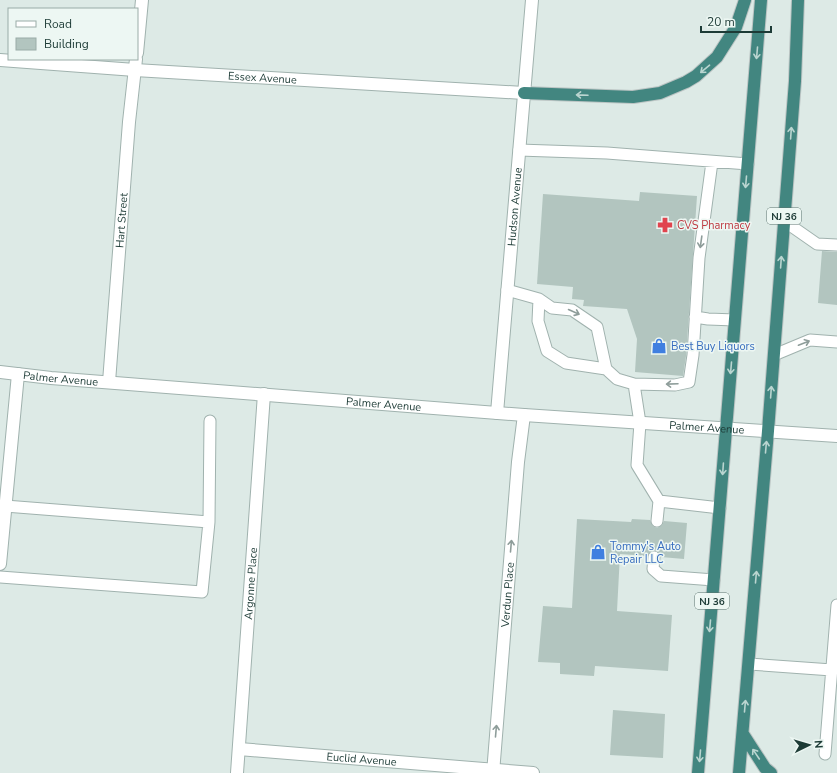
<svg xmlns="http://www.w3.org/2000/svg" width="837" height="773" viewBox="0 0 837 773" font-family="'Nunito Sans',sans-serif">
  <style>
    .building { fill: #b2c5bf }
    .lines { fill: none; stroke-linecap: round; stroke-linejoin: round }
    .service-casing { stroke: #a0b2ae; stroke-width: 13 }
    .minor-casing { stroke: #a0b2ae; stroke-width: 14 }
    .tertiary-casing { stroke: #a0b2ae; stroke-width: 14 }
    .trunk-casing { stroke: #bbc4c3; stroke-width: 14 }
    .service { stroke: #fff; stroke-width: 11 }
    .minor { stroke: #fff; stroke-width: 12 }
    .tertiary { stroke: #fff; stroke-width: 12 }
    .trunk { stroke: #428680; stroke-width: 12 }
    .oneway { stroke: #bad5d0 }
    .oneway2 { stroke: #8e9d9a }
    .labels { text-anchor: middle; stroke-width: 3; stroke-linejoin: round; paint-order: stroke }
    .shield { fill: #edf7f3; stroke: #5b736f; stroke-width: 1 }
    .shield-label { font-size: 10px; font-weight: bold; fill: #1d3b36 }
    .street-label { font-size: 11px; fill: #1d3b36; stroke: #edf7f3 }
    .health-label { font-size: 11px; fill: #be3a42; stroke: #edf7f3; text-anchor: start }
    .shop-label { font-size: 11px; fill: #366cbe; stroke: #edf7f3; text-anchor: start }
  </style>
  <rect width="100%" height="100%" fill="#ddeae6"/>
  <path class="building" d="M 640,192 L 697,196 L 686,356 L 683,376 L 635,372 L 637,339 L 627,309 L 583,306 L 584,300 L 572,299 L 573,287 L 537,284 L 543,194 L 639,201 Z
    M 822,251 L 837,252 L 837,305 L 818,303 Z
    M 577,519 L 631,522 L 632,519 L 650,520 L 653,526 L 657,528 L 662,525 L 664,521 L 687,523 L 684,559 L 661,557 L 658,552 L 654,550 L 649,553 L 647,556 L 620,554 L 617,611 L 672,615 L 668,671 L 595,666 L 594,676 L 560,674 L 560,663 L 538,662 L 543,606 L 572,608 Z
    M 613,710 L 665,714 L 663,758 L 610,755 Z"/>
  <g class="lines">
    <g class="service-casing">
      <path id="service" d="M 519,150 L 607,153 L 748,164
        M 784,221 L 817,244 L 837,245
        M 507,290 L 539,299 L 538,321 L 547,351 L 566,363 L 606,369 L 617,379 L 634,384 L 675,385 L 689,382 L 693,355 L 699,258 L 712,162
        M 539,299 L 552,308 L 572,310 L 597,327 L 606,369
        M 695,317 L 708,319 L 735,320
        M 774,355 L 810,340 L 837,342
        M 634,384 L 640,423 L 637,465 L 659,501 L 720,508
        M 5,506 L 209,522
        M 657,521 L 659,501
        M 654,557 L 653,569 L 661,576 L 714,580
        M 0,577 L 202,592 L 209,522 L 210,421
        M 749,664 L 832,670
        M 825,754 L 837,605"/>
    </g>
    <g class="minor-casing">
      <g id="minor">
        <path d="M 137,53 L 142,0"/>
        <path id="s1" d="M 0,60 L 135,70 L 524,93"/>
        <path id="s2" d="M 109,382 L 129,122 L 136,59"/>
        <path id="s3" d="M 497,413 L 532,0"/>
        <path id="s4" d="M 239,749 L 533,773"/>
        <path id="s5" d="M 237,773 L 264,394"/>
        <path id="s6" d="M 493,773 L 518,462 L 524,415"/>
      </g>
    </g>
    <g class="tertiary-casing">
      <g id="tertiary">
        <path id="s7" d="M 0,372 L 51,378 L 524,415 L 837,436"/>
        <path d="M 0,564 L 18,374"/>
      </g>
    </g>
    <g class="trunk-casing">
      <path id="trunk" d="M 524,93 L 633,97 L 660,93 L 686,82 L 696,76 L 717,57 L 736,27 L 745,0
        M 743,734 L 765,768 L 771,773
        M 698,773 L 761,0
        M 739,773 L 768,431 L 795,81 L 798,0"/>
    </g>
    <use href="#service" class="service"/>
    <use href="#minor" class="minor"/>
    <use href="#tertiary" class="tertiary"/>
    <use href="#trunk" class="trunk"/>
  </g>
  <defs><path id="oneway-shaft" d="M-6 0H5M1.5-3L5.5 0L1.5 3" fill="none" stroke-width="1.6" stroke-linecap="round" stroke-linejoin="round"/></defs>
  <g class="oneway">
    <use href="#oneway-shaft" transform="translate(757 53) rotate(95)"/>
    <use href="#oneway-shaft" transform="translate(705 69) rotate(140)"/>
    <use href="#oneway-shaft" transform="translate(582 95) rotate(-178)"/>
    <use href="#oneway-shaft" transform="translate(791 133) rotate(-86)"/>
    <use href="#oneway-shaft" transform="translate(746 182) rotate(95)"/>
    <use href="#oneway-shaft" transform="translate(781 262) rotate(-86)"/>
    <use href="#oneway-shaft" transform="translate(731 368) rotate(95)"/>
    <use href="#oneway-shaft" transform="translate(771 392) rotate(-86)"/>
    <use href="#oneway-shaft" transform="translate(766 447) rotate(-85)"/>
    <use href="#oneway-shaft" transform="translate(723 469) rotate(94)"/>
    <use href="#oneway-shaft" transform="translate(756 577) rotate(-85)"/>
    <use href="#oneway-shaft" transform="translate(710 626) rotate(95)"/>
    <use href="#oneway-shaft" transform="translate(745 706) rotate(-85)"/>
    <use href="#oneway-shaft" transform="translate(756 754) rotate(-124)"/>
    <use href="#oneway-shaft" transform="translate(700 756) rotate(95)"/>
  </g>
  <g class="oneway2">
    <use href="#oneway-shaft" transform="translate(701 242) rotate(98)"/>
    <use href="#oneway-shaft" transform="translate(574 312) rotate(24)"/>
    <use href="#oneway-shaft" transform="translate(804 343) rotate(-21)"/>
    <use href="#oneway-shaft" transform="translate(672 384) rotate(178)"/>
    <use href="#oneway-shaft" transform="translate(511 546) rotate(-85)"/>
    <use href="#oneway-shaft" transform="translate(496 731) rotate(-85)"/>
  </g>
  <defs>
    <g id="pharmacy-bare" transform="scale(1.2)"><path d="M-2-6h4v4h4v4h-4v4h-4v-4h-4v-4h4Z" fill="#e0444e" stroke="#edf7f3" stroke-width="2.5" paint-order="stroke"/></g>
    <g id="shop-bare" transform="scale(1.2)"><path d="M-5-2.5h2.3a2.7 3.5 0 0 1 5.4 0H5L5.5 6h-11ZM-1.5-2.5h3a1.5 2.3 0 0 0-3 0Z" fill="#3f7fe0" stroke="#edf7f3" stroke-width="2.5" paint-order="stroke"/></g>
  </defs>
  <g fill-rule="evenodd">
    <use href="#pharmacy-bare" x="665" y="225"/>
    <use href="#shop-bare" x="659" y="346"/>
    <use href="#shop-bare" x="598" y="552"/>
  </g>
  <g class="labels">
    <g class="shield">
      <rect x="767" y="208" width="34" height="16" rx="3"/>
      <rect x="695" y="593" width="34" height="16" rx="3"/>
    </g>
    <g class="shield-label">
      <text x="784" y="220">NJ 36</text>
      <text x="712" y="605">NJ 36</text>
    </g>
    <g class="street-label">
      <text dy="4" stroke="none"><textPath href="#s1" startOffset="263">Essex Avenue</textPath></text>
      <text dy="4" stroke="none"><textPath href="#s3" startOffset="207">Hudson Avenue</textPath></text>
      <text dy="4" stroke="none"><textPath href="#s2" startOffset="162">Hart Street</textPath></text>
      <text dy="4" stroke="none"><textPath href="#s7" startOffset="61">Palmer Avenue</textPath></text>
      <text dy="4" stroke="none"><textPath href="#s7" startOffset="385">Palmer Avenue</textPath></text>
      <text dy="4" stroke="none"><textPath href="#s7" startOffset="709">Palmer Avenue</textPath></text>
      <text dy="4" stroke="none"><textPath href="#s5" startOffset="190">Argonne Place</textPath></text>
      <text dy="4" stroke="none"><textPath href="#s6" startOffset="179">Verdun Place</textPath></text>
      <text dy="4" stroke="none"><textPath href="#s4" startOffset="123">Euclid Avenue</textPath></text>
    </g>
    <g class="health-label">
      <text x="677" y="229">CVS Pharmacy</text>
    </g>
    <g class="shop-label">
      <text x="671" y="350">Best Buy Liquors</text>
      <text x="610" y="550">Tommy's Auto<tspan x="610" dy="13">Repair LLC</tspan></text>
    </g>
  </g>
  <rect x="8" y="8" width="130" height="52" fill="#edf7f3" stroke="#9aaca7"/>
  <rect x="16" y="21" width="20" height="6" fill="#ffffff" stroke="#9aaca7"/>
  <text x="44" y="28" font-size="12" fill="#1d3b36">Road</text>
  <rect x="16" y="38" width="20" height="12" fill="#b2c5bf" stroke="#9aaca7"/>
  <text x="44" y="48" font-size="12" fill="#1d3b36">Building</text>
  <g transform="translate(809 745) rotate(85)" stroke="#edf7f3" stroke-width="3" paint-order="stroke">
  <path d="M0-3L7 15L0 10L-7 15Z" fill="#1d3b36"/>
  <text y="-6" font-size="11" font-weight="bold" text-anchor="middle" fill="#1d3b36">N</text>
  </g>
  <path d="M701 26v6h70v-6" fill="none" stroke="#1d3b36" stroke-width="2"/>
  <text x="707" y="26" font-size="12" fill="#1d3b36" stroke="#edf7f3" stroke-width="3" paint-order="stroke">20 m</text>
</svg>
